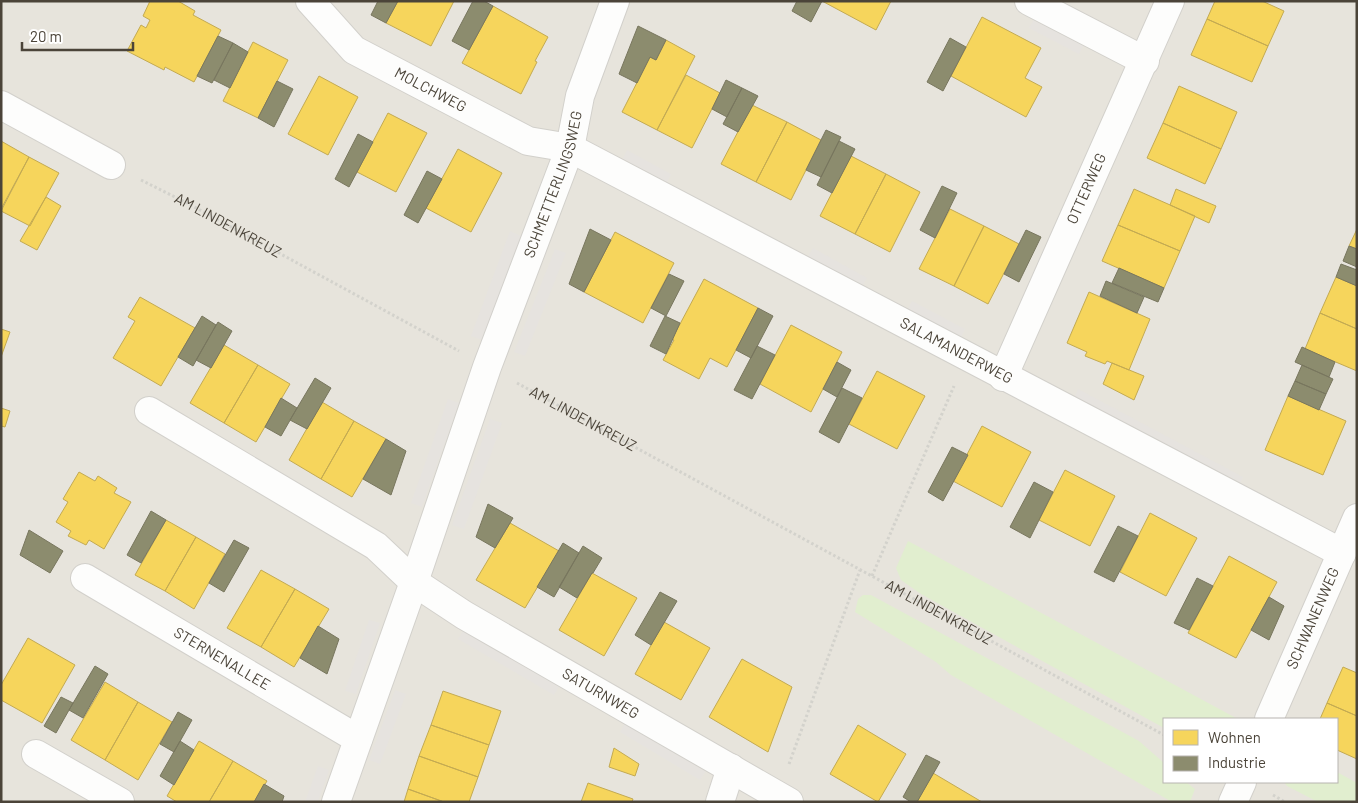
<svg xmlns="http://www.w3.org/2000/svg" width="1358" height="803" viewBox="0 0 1358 803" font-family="Barlow,sans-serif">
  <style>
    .residential { fill: #e7e4dc; fill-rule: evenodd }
    .green { fill: #e1eecf }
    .parking { fill: #e6e3df }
    .homes { fill: #f6d55c; stroke: #c3aa52 }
    .industry { fill: #8c8c6e; stroke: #78765e }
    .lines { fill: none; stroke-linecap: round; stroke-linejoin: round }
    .minor-casing { stroke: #d2d0cb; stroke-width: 30 }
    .path { stroke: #d3d2cc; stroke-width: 3; stroke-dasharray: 2.5 2.5; stroke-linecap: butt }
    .minor { stroke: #fdfdfc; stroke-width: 28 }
    .labels { text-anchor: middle; stroke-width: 5; stroke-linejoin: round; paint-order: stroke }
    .street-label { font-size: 15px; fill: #4b4439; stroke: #fff }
  </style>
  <rect width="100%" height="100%" fill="#f4f2ee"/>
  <path class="residential" d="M 1,1 L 1357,1 L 1357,802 L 1,802 ZM 1164,719 L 1337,719 L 1337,782 L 1164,782 Z"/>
  <path class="green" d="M 908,541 L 1236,718 L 1235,719 L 1164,719 L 1164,728 L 921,594 L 901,580 L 896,568 Z
    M 863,595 L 871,595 L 1139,741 L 1164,763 L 1164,782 L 1186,782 L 1195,789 L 1190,802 L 1172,802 L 951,675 L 936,662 L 855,612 L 858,599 Z
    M 1337,772 L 1357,783 L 1357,802 L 1318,802 L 1287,786 L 1284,782 L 1337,782 Z"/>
  <path class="parking" d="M 1035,17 L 1085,43 L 1079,54 L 1029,28 Z
    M 627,150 L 671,174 L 666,184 L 622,160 Z
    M 510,231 L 521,236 L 482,340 L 471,336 Z
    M 813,248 L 867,278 L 861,288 L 807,258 Z
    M 555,249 L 566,253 L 525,356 L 514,352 Z
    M 912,301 L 965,329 L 960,339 L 906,312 Z
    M 1078,389 L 1243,477 L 1238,487 L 1074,399 Z
    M 448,399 L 459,403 L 422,507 L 411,503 Z
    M 490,419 L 502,423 L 464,529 L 452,525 Z
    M 369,620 L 380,623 L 356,694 L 345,691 Z
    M 464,629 L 560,685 L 554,695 L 458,639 Z
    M 395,690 L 406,694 L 380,764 L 369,760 Z
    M 625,723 L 706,771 L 700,780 L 620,732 Z
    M 318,766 L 329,770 L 318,802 L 305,802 Z"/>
  <path class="homes" d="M 150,1 L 178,1 L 195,11 L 193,15 L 221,30 L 194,82 L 165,67 L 164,70 L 127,51 L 141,25 L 146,28 L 150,20 L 143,16 Z
    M 398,1 L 454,1 L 431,46 L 386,23 Z
    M 822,1 L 891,1 L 876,30 Z
    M 1215,1 L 1262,1 L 1284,11 L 1268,46 L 1207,19 Z
    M 493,6 L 548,37 L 535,61 L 537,62 L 521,94 L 462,63 Z
    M 982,17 L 1041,48 L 1025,78 L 1042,87 L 1026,117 L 951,76 Z
    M 1207,19 L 1268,46 L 1252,82 L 1191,55 Z
    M 666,40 L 695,56 L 657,130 L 622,112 L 650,57 L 656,60 Z
    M 253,42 L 288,60 L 258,118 L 223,101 Z
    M 686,75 L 720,93 L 692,148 L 657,130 Z
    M 319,76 L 358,97 L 328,155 L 288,134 Z
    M 1179,86 L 1237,112 L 1221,149 L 1163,123 Z
    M 752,105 L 787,122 L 756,182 L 721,164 Z
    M 388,113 L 427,133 L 396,192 L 357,172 Z
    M 787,122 L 821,140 L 791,200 L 756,182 Z
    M 1163,123 L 1221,149 L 1205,184 L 1147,158 Z
    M 1,141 L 29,157 L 1,209 Z
    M 458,149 L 502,173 L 471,232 L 426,208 Z
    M 851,156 L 886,174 L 855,234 L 820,216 Z
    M 29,157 L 59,173 L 30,226 L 1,211 Z
    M 886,174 L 920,192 L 890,252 L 855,234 Z
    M 1134,189 L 1195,216 L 1180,251 L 1118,225 Z
    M 1176,189 L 1216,206 L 1209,223 L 1170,205 Z
    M 46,197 L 61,206 L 37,250 L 20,241 Z
    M 950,209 L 984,226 L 954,286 L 919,269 Z
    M 1118,225 L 1180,251 L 1164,288 L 1102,261 Z
    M 984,226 L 1019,244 L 988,304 L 954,286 Z
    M 1357,229 L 1357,249 L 1349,246 Z
    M 615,232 L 674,263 L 643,323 L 584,292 Z
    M 1336,277 L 1357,286 L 1357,329 L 1320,313 Z
    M 704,279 L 758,308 L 727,367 L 710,358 L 699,379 L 663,360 L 674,340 L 672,339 Z
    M 1089,292 L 1150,319 L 1129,370 L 1107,361 L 1105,364 L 1085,356 L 1087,352 L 1067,343 Z
    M 140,297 L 195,328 L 161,386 L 113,358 L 135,321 L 128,317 Z
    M 1320,313 L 1357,329 L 1357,371 L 1305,349 Z
    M 791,325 L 842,352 L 811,412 L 760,384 Z
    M 1,329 L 10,332 L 1,357 Z
    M 224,345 L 258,365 L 224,423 L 190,403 Z
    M 1112,363 L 1144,376 L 1134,400 L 1103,384 Z
    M 258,365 L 290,384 L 256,442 L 224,423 Z
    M 877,371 L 925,396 L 897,449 L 849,424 Z
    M 1288,396 L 1346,421 L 1323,475 L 1265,450 Z
    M 322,402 L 354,421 L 321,479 L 289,460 Z
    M 1,408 L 10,411 L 5,427 L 1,426 Z
    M 354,421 L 386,439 L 352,497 L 321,479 Z
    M 982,426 L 1031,452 L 1002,507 L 953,481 Z
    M 1065,470 L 1115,496 L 1090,546 L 1039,520 Z
    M 79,472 L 95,481 L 98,476 L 117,488 L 114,493 L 131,502 L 104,549 L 89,540 L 86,545 L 68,536 L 71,531 L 56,522 L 68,502 L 63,499 Z
    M 1150,513 L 1197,538 L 1166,596 L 1120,572 Z
    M 166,520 L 196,537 L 165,591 L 135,575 Z
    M 510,523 L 559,551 L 525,608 L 476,580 Z
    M 196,537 L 225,554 L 194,609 L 165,591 Z
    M 1229,556 L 1277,582 L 1236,658 L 1188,633 Z
    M 261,570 L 295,589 L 261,647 L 227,628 Z
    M 592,573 L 637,598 L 604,656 L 559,630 Z
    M 295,589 L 329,609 L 294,667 L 261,647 Z
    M 664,622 L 710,648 L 681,700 L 635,674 Z
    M 28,638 L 75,665 L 42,723 L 1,700 L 1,685 Z
    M 742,659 L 792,687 L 768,752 L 709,717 Z
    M 1343,667 L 1357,673 L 1357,716 L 1327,703 Z
    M 105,682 L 138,702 L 105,760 L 71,740 Z
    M 443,691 L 501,711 L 489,745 L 431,725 Z
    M 138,702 L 172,722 L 138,780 L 105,760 Z
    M 1327,703 L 1357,716 L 1357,759 L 1337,750 L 1337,719 L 1320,719 Z
    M 431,725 L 489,745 L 478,777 L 419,756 Z
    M 858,725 L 906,754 L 878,802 L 830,774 Z
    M 199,741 L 233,761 L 209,802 L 177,802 L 167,796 Z
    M 614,748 L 639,764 L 635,776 L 609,767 Z
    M 419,756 L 478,777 L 469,802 L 444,802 L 408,789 Z
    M 233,761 L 267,781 L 254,802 L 209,802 Z
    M 933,773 L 982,802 L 917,802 Z
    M 588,783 L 633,799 L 632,802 L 581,802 Z
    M 408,789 L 444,802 L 404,802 Z"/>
  <path class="industry" d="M 378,1 L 398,1 L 386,23 L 371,15 Z
    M 473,1 L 484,1 L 493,6 L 469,50 L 452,41 Z
    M 797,1 L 822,1 L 811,22 L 792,11 Z
    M 638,26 L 666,40 L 656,60 L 650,57 L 637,83 L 619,74 Z
    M 218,36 L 233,43 L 212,83 L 197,76 Z
    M 950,38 L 966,47 L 943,91 L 927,82 Z
    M 233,43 L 248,52 L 230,88 L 214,80 Z
    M 726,80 L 742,88 L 727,117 L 712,109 Z
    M 277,81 L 293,89 L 274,127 L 258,118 Z
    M 742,88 L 758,96 L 738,132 L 723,124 Z
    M 826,130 L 841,137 L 821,177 L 806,170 Z
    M 358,134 L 373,142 L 349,187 L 335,179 Z
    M 839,141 L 855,149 L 832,193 L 817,185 Z
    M 427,171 L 442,179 L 418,223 L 404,215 Z
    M 942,186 L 957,193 L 935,238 L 920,230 Z
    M 590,229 L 611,240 L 584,292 L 569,284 Z
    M 1026,230 L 1041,237 L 1019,282 L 1004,274 Z
    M 1349,246 L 1357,249 L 1357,267 L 1343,261 Z
    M 1341,264 L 1357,270 L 1357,286 L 1336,277 Z
    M 1119,268 L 1164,288 L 1158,302 L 1112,283 Z
    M 669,274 L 684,281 L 666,316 L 651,308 Z
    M 1106,281 L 1144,297 L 1137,313 L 1100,296 Z
    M 758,308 L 773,316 L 751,358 L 736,350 Z
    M 202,316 L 216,325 L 193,366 L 178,357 Z
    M 665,316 L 680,323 L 666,354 L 650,346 Z
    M 218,322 L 232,331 L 211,368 L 196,360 Z
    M 757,346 L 775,355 L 752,399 L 734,390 Z
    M 1302,347 L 1335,362 L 1329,377 L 1295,362 Z
    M 837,362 L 851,370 L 837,397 L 823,389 Z
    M 1302,365 L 1333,379 L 1326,394 L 1295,381 Z
    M 315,378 L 331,388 L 307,429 L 290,420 Z
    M 1295,381 L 1326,394 L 1319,410 L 1288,396 Z
    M 842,388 L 862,398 L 839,443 L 819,432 Z
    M 281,398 L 297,408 L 281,436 L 265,427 Z
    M 386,439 L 406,451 L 391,495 L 363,479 Z
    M 952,447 L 968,455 L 943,501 L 928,492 Z
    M 1034,482 L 1053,492 L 1030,538 L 1010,527 Z
    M 488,504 L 513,518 L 495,548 L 476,537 Z
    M 151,511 L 166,520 L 141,563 L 127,555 Z
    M 1118,526 L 1138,536 L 1114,582 L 1094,572 Z
    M 29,530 L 63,551 L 50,573 L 20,555 Z
    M 234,540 L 249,548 L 224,592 L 209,583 Z
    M 563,543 L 579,553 L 554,597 L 537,587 Z
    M 583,546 L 602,558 L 593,573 L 592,573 L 577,598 L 559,587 Z
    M 1197,578 L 1213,586 L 1189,630 L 1174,623 Z
    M 660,592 L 677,601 L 651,645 L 635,635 Z
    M 1269,597 L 1284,606 L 1269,640 L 1251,630 Z
    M 318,626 L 339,639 L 327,674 L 300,658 Z
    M 95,666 L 108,674 L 83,718 L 69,710 Z
    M 61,697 L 73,703 L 56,733 L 44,726 Z
    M 178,712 L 192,720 L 174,752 L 160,744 Z
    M 180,741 L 194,750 L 174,785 L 160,776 Z
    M 926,755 L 940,762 L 917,802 L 911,802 L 903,797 Z
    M 264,784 L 284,796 L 282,802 L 254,802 Z"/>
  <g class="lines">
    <g class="minor-casing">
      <g id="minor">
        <path id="s3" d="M 310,1 L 354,50 L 528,141 L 570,148 L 1342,553"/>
        <path d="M 1029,1 L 1145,61"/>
        <path d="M 1,105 L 111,165"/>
        <path id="s4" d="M 1003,377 L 1170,1"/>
        <path id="s5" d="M 149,411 L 376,546 L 414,582 L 464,615 L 789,802"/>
        <path id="s6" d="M 85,578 L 358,739"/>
        <path id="s7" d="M 1269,719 L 1357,518"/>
        <path d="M 36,754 L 120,802"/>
        <path id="s8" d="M 336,802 L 414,582 L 487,367 L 570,148 L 580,96 L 615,1"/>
        <path d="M 720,802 L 731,768"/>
        <path d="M 1233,802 L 1242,782"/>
      </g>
    </g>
    <g class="path">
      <path id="s1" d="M 141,180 L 187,203 L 459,351"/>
      <path id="s2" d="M 517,383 L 1164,735"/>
      <path d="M 872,576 L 954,386"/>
      <path d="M 789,764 L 860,570"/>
      <path d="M 1273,795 L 1285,802"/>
    </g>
    <use href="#minor" class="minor"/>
  </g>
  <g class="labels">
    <g class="street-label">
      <text dy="5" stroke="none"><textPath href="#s3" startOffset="152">MOLCHWEG</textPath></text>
      <text dy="5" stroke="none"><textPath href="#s8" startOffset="655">SCHMETTERLINGSWEG</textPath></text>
      <text dy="5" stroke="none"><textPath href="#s4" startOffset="206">OTTERWEG</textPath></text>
      <text dy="5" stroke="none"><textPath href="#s1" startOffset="98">AM LINDENKREUZ</textPath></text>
      <text dy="5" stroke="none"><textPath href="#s3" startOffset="741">SALAMANDERWEG</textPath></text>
      <text dy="5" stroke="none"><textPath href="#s2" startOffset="75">AM LINDENKREUZ</textPath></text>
      <text dy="5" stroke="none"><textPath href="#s2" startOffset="480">AM LINDENKREUZ</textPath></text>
      <text dy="5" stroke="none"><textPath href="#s7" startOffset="110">SCHWANENWEG</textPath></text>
      <text dy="5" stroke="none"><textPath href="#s6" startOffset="159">STERNENALLEE</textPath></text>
      <text dy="5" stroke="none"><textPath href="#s5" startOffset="534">SATURNWEG</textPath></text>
    </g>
  </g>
  <rect width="1358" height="803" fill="none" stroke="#4b4439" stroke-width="5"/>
  <rect x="1163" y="718" width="175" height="65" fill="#ffffff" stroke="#b7b4b0"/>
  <rect x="1173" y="730" width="25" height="15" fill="#f6d55c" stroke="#b7b4b0"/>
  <text x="1208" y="743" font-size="15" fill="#4b4439">Wohnen</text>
  <rect x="1173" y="756" width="25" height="15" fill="#8c8c6e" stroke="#b7b4b0"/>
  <text x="1208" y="768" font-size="15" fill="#4b4439">Industrie</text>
  <path d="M22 42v8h111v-8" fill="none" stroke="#4b4439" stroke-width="2.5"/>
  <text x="30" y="42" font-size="15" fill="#4b4439" stroke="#ffffff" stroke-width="4" paint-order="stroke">20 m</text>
</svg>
